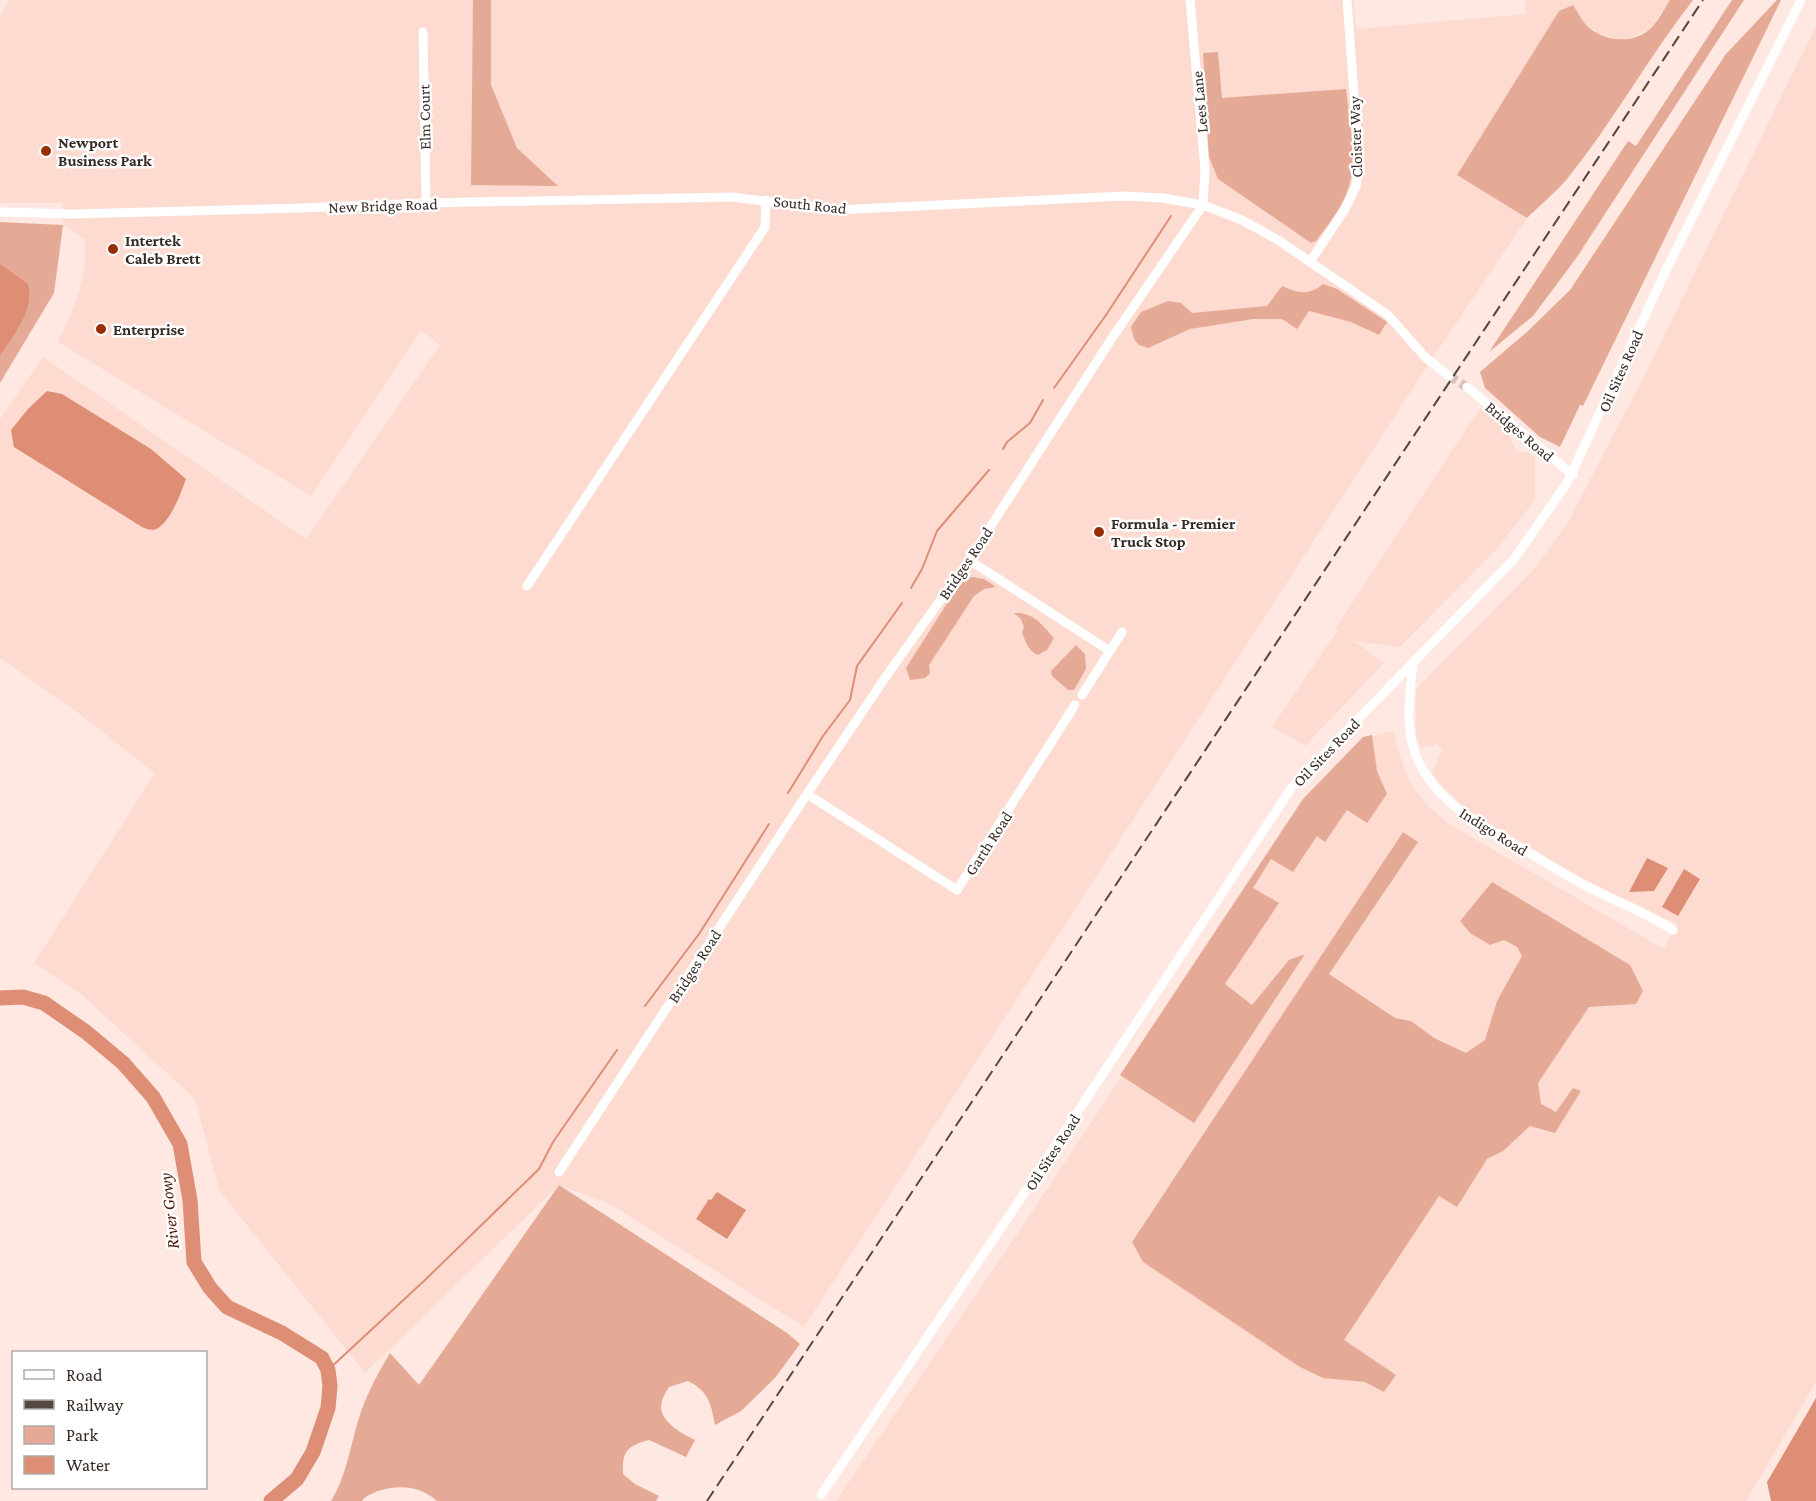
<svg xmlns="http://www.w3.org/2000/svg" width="1816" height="1501" viewBox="0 0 1816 1501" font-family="'Crimson Pro',serif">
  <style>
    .built { fill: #fedbd0 }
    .green { fill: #e5aa96 }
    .water { fill: #dd8e75 }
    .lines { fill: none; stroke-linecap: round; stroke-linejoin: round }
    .stream { stroke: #dd8e75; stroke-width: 2 }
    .river { stroke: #dd8e75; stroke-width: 15 }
    .minor-tunnel { stroke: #d6c2bb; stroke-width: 9; stroke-dasharray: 9 4.5; stroke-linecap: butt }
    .minor { stroke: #fff; stroke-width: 9 }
    .rail { stroke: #564742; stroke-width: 2; stroke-dasharray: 12 6; stroke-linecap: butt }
    .poi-dot { fill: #963004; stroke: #fff; stroke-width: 2 }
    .labels { text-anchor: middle; stroke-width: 5; stroke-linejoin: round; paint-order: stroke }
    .street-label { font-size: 16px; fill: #372a25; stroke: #fff }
    .poi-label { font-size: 16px; font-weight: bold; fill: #372a25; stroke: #fff; text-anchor: start }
    .water-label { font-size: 18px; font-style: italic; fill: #4b1a09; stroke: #fff }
  </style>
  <rect width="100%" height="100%" fill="#fee8e1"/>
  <path class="built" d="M 9,0 L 1354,0 L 1356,29 L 1526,14 L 1525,0 L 1670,0 L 1650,29 L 1626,40 L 1613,39 L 1600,34 L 1586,25 L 1573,6 L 1559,11 L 1457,175 L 1527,218 L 1426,368 L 804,1327 L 610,1204 L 559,1185 L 365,1373 L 219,1190 L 195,1099 L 81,994 L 34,963 L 155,773 L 77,712 L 0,658 L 0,419 L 43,357 L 306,539 L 440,345 L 421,330 L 311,496 L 58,342 L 71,314 L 79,292 L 85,263 L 85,239 L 63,225 L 62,203 L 0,203 L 0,17 Z
    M 1816,26 L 1816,1382 L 1746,1501 L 836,1501 L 1026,1221 L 1303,802 L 1364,738 L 1394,731 L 1397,747 L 1409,781 L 1428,806 L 1449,824 L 1664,949 L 1677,924 L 1584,879 L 1468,811 L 1445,789 L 1432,773 L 1442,750 L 1437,744 L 1421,748 L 1416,737 L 1416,689 L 1534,569 L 1567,524 L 1645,374 Z
    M 1480,408 L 1508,433 L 1516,451 L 1529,453 L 1535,458 L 1535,500 L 1497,549 L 1400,647 L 1354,641 L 1384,663 L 1305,746 L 1272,727 L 1337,631 L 1335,629 Z"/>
  <path class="green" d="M 473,0 L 491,0 L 491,85 L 517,148 L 558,186 L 471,185 Z
    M 1670,0 L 1693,0 C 1648,58 1613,122 1567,179 C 1555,193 1540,205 1527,218 L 1457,175 L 1559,11 L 1573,5 C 1577,11 1581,19 1586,25 C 1603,42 1634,45 1651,28 C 1659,20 1664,9 1670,0 Z
    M 1732,0 L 1744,0 L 1577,257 L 1533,316 L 1489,352 L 1628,141 L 1636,146 Z
    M 1777,0 L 1781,0 L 1583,406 L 1580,405 L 1560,447 L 1540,437 L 1485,388 L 1480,372 L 1528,331 L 1570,290 L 1726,54 Z
    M 1218,52 L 1222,98 L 1346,89 C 1349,122 1359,160 1347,192 C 1340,210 1327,226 1316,241 L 1311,243 L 1218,179 L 1209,157 L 1203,53 Z
    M 0,222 L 63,225 L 54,293 L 0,383 Z
    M 1323,284 L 1337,289 L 1387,322 L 1379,335 L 1351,322 L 1309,311 L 1297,329 L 1282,319 L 1253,319 L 1190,329 L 1148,348 L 1139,345 L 1134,339 L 1131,327 L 1141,312 L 1168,301 L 1181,303 L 1192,313 L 1267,306 L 1282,286 C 1298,293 1309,296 1323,284 Z
    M 973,577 L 984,579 L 996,587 L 984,589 L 974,596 L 929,665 L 930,673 L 925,678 L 910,680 L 906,668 L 960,583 L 966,578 Z
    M 1014,613 C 1034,612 1042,625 1054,638 L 1047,650 L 1038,655 C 1028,651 1025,641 1022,632 L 1024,627 L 1021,619 Z
    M 1076,645 L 1085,654 L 1086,669 L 1074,690 L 1068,690 L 1052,676 L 1051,671 Z
    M 1372,735 L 1377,771 L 1387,794 L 1367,823 L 1347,810 L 1325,842 L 1317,836 L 1293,872 L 1271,859 L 1253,888 L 1279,903 L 1225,984 L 1252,1005 L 1289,960 L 1305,954 L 1194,1123 L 1120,1075 L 1303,799 L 1363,737 Z
    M 1403,832 L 1418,842 L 1329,974 L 1395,1018 L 1411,1021 L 1434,1038 L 1466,1053 L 1485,1040 L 1497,1001 L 1522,956 L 1517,947 L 1504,940 L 1490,945 L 1470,933 L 1460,921 L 1492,882 L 1630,965 L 1643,991 L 1636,1004 L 1589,1007 L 1538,1083 L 1541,1104 L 1556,1112 L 1573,1088 L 1581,1091 L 1555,1133 L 1530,1126 L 1503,1151 L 1487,1159 L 1457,1207 L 1439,1196 L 1344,1340 L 1396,1375 L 1384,1392 L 1365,1382 L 1323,1378 L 1300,1367 L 1143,1262 L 1132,1242 Z
    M 559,1185 L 787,1333 L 800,1344 L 775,1378 L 741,1411 L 715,1425 C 711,1403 708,1391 688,1381 L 669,1387 C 667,1391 663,1396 662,1401 C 656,1420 681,1433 695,1440 L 686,1457 L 649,1440 C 627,1446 622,1451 623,1474 L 635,1484 L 659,1496 L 656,1501 L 437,1501 C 421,1486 399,1484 378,1491 C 372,1494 366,1495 362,1501 L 331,1501 C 346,1477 350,1448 358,1421 C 365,1397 377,1375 390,1353 L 419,1385 Z"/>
  <path class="water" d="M 0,264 L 28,284 C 35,310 14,334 0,356 Z
    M 47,391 L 62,394 L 151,449 L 186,479 C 181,493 170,523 156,529 C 152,531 146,529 142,527 L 14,447 L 11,430 L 28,409 Z
    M 1647,858 L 1668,868 L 1654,891 L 1629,892 Z
    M 1684,869 L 1700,879 L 1678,916 L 1662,907 Z
    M 717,1192 L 746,1210 L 727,1239 L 696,1219 L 709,1199 L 711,1200 Z
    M 1816,1398 L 1816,1501 L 1771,1501 L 1767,1482 Z"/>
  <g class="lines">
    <path class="stream" d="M 1054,388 L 1106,315 L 1171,216
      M 1003,449 L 1007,442 L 1030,423 L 1043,400
      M 911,588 L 922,569 L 937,531 L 989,470
      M 788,793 L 823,736 L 850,700 L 857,666 L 902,603
      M 645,1006 L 699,934 L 769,824
      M 328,1370 L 425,1280 L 539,1169 L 553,1142 L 617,1050"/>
    <path class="river" d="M 0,998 L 23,997 L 44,1003 L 86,1032 L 123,1063 L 153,1097 L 180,1144 L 190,1200 L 194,1262 L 210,1288 L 227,1307 L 282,1333 L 322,1358 L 328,1370 L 330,1386 L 328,1408 L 313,1452 L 297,1479 L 271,1501"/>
    <path class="minor-tunnel" d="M 1449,376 L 1467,387"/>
    <path class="minor" d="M 1190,0 L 1205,169 L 1203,205
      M 423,32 L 426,203
      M 0,212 L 73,214 L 301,208 L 426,203 L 732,197 L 835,210 L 1124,196 L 1163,198 L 1203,205 L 1242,220 L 1278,240 L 1388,315 L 1425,357 L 1449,376
      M 1310,262 L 1345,209 L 1356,186 L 1359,162 L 1347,0
      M 1467,387 L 1573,475
      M 969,560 L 1110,651
      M 527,586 L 765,227 L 766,200
      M 1413,663 C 1410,693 1405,725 1415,753 C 1433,801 1476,822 1517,846 C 1542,860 1566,876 1592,889 C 1619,903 1647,913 1673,930
      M 1082,695 L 1122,632
      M 807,794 L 957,890 L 1075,705
      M 559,1172 L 807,794 L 887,675 L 969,560 L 1112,338 L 1203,205
      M 821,1495 L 1009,1216 L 1292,787 L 1514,559 L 1567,483 L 1667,268 L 1801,0"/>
    <path class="rail" d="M 707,1501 L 1703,0"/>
  </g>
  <g class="poi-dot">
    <circle cx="46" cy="151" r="6"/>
    <circle cx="113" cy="249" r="6"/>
    <circle cx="101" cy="329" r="6"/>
    <circle cx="1099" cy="532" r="6"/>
  </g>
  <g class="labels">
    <g class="street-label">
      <text transform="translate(1199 102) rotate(-95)" y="6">Lees Lane</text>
      <text transform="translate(424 117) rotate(-91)" y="6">Elm Court</text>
      <text transform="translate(1355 137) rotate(-92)" y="6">Cloister Way</text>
      <text transform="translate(810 204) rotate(6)" y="6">South Road</text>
      <text transform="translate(383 205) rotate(-2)" y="6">New Bridge Road</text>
      <text transform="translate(1620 371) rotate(-66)" y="6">Oil Sites Road</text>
      <text transform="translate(1520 431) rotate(40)" y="6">Bridges Road</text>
      <text transform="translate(965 563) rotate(-56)" y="6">Bridges Road</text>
      <text transform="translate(1326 752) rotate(-46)" y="6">Oil Sites Road</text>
      <text transform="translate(1494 831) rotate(32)" y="6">Indigo Road</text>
      <text transform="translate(988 843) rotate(-57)" y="6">Garth Road</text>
      <text transform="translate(694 966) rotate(-57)" y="6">Bridges Road</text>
      <text transform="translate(1052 1152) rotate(-57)" y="6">Oil Sites Road</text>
    </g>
    <g class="poi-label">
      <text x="58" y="148">Newport<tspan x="58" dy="18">Business Park</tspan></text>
      <text x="125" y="246">Intertek<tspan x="125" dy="18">Caleb Brett</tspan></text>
      <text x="113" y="335">Enterprise</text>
      <text x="1111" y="529">Formula - Premier<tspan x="1111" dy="18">Truck Stop</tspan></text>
    </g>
    <g class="water-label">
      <text transform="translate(169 1211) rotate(-96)" y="6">River Gowy</text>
    </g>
  </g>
  <rect x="12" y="1351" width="195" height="138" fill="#ffffff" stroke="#afaaa8" stroke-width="1.5"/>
  <rect x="24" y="1370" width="30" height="9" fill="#ffffff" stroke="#afaaa8" stroke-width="1.5"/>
  <text x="66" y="1381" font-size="18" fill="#372a25">Road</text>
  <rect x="24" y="1400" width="30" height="9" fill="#564742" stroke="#afaaa8" stroke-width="1.5"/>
  <text x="66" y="1411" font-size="18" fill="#372a25">Railway</text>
  <rect x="24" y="1426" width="30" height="18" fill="#e5aa96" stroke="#afaaa8" stroke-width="1.5"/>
  <text x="66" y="1441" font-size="18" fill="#372a25">Park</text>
  <rect x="24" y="1456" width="30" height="18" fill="#dd8e75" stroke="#afaaa8" stroke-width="1.5"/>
  <text x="66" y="1471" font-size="18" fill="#372a25">Water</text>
</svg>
